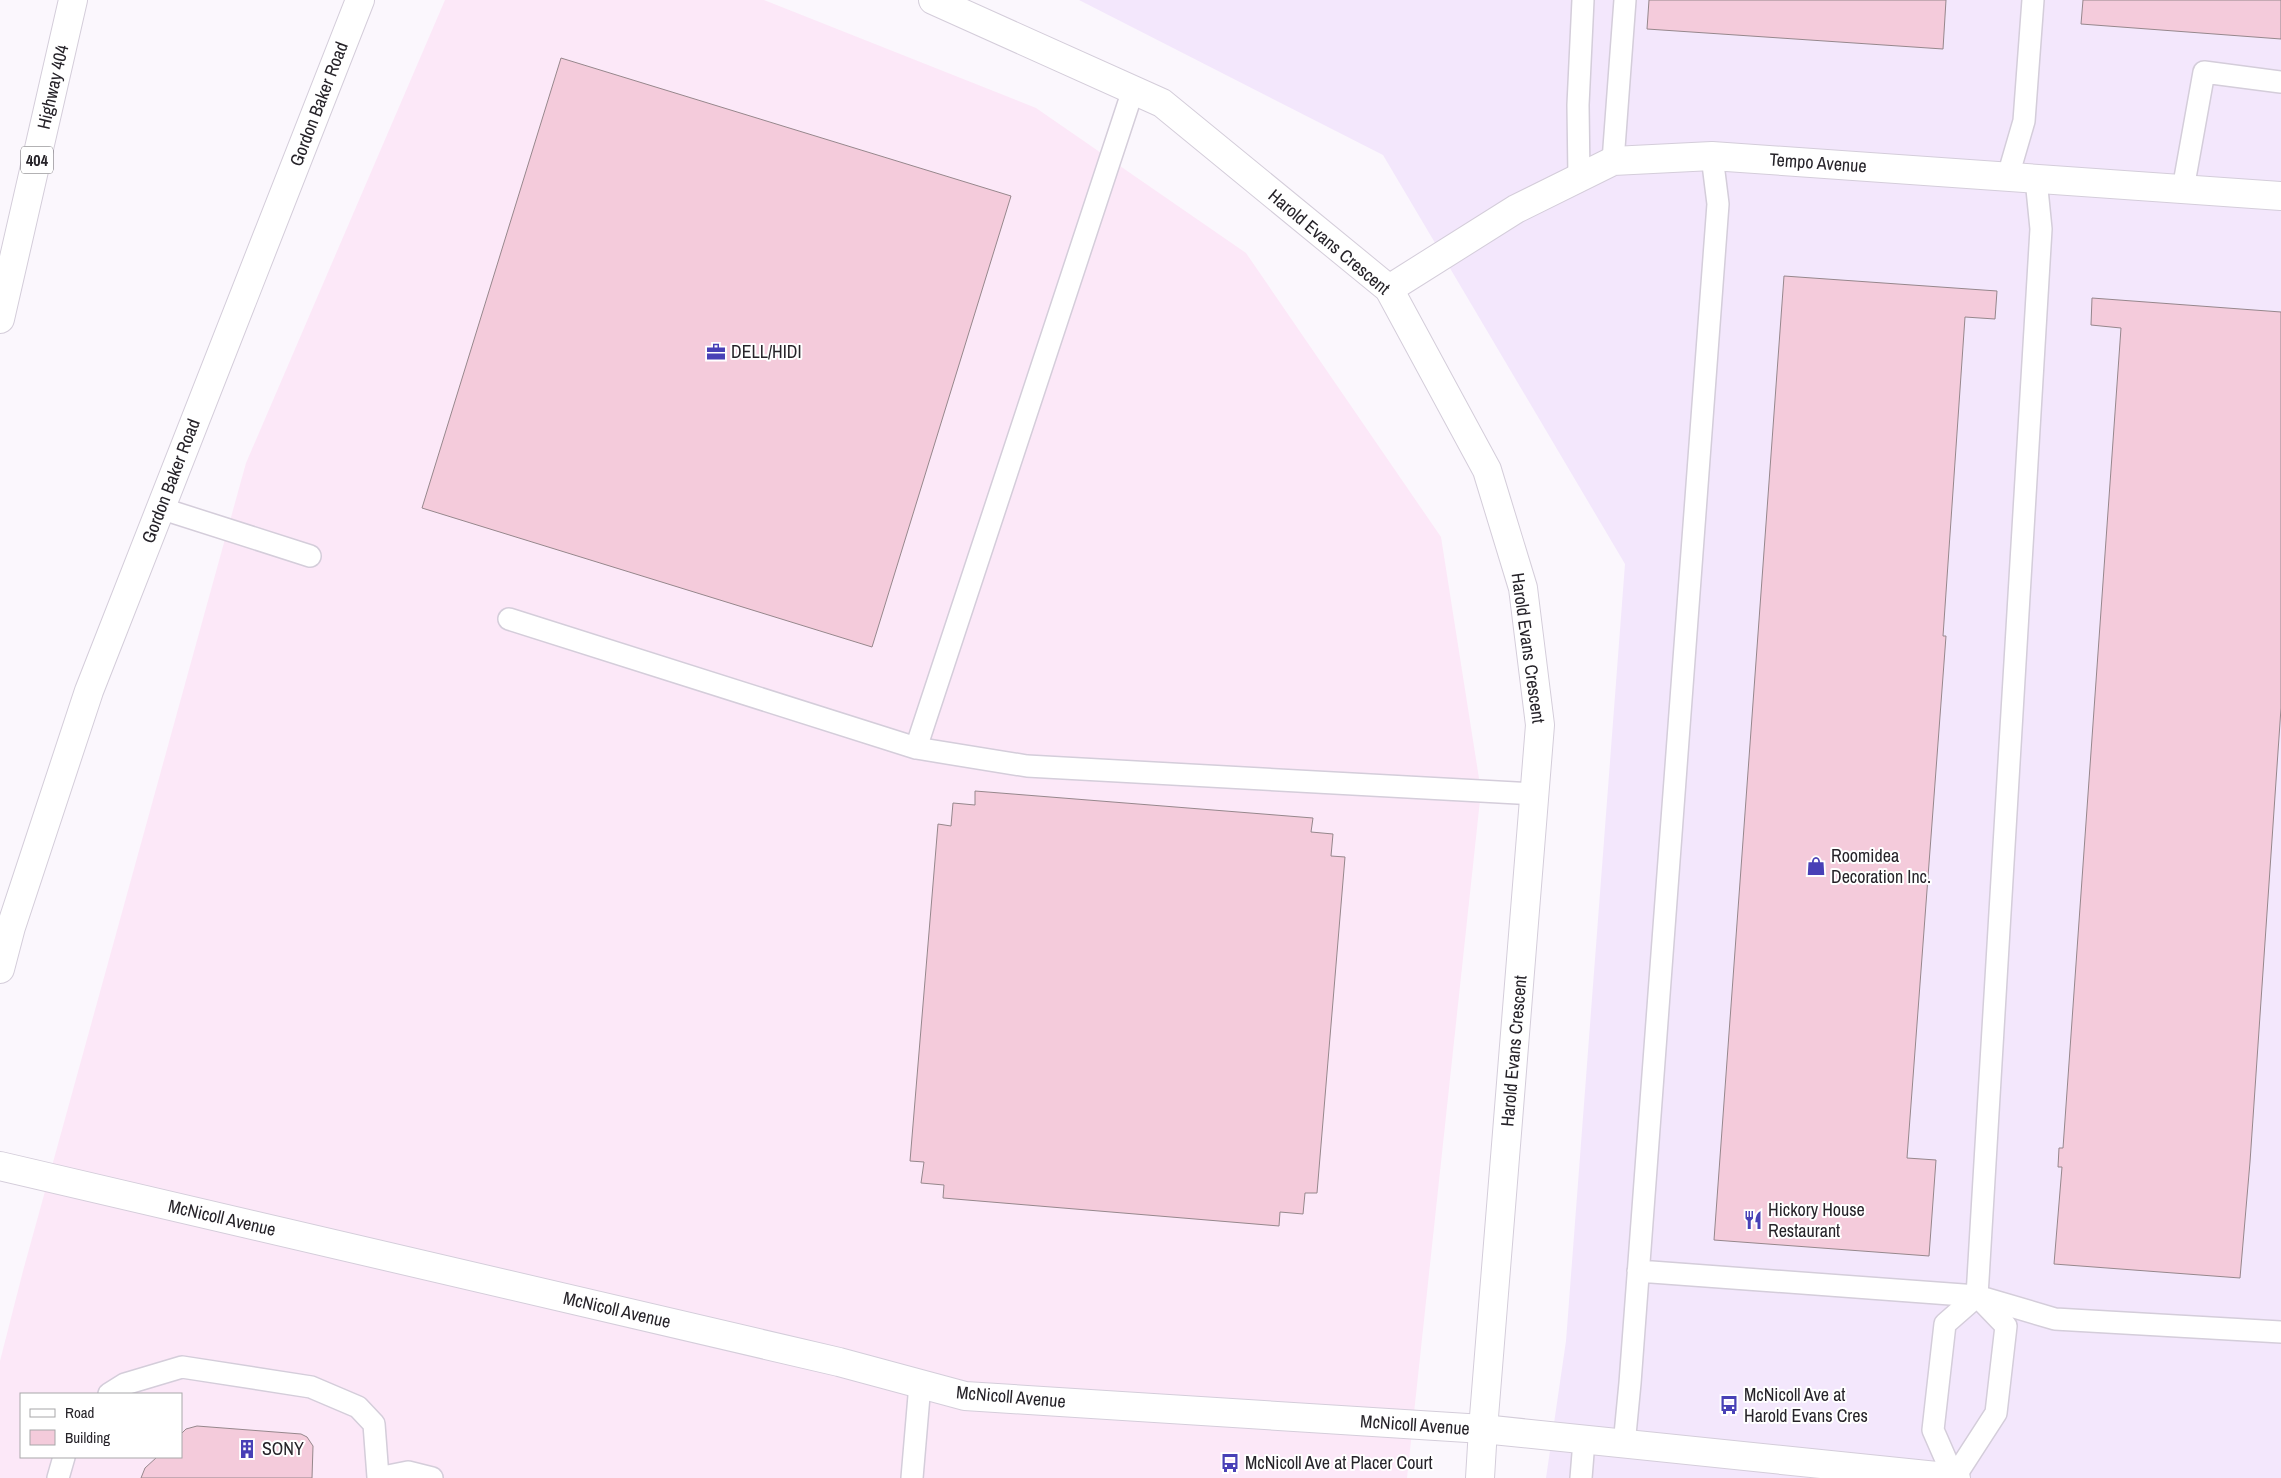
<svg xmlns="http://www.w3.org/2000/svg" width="2281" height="1478" viewBox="0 0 2281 1478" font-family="'Archivo Narrow',sans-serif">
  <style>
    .commercial { fill: #fce8f8; fill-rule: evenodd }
    .built { fill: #f3e7fc }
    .building { fill: #f4cbdb; stroke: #96878c }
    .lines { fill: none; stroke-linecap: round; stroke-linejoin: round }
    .service-casing { stroke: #d4cdda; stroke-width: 24 }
    .minor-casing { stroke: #d4cdda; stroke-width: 30 }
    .tertiary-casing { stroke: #d4cdda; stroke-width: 30 }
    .motorway-casing { stroke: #d4cdda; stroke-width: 30 }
    .service { stroke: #fff; stroke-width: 21 }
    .minor { stroke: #fff; stroke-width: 28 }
    .tertiary { stroke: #fff; stroke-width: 28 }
    .motorway { stroke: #fff; stroke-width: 28 }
    .labels { text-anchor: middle; stroke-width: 4; stroke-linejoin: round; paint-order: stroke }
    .shield { fill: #fff; stroke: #676569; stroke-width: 1 }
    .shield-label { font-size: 16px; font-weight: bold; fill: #262329 }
    .street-label { font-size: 18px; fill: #262329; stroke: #fff }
    .poi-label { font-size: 18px; fill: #262329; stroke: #fff; text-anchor: start }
  </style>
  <rect width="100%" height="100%" fill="#fbf7fd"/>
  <path class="commercial" d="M 445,0 L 764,0 L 1036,108 L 1246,253 L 1441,537 L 1481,791 L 1407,1478 L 0,1478 L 0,1361 L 23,1271 L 246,463 ZM 21,1394 L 181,1394 L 181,1457 L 21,1457 Z"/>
  <path class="built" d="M 1079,0 L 2281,0 L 2281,1478 L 1546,1478 L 1566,1341 L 1625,564 L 1383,155 Z"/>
  <path class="building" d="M 1649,0 L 1946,0 L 1943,49 L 1647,29 Z
    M 2083,0 L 2281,0 L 2281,39 L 2081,24 Z
    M 561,58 L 1011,196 L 872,647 L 422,508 Z
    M 1784,276 L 1997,291 L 1995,319 L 1965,317 L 1943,636 L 1946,636 L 1907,1158 L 1936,1160 L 1929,1256 L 1714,1240 Z
    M 2092,298 L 2281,312 L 2281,708 L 2250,1162 L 2240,1278 L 2054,1264 L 2062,1167 L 2058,1167 L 2059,1148 L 2063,1148 L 2121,328 L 2091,325 Z
    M 975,791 L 1313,818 L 1311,832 L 1333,834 L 1331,856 L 1345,857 L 1317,1193 L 1305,1193 L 1303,1214 L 1280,1212 L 1279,1226 L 943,1198 L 944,1185 L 921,1183 L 924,1162 L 910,1161 L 938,824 L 951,826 L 953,803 L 975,805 Z
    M 197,1426 L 301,1434 L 307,1437 L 313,1446 L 312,1478 L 141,1478 L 145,1468 L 157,1457 L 181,1457 L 181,1434 L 186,1429 Z"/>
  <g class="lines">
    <g class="service-casing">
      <path id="service" d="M 1613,161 L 1625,0
        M 2008,176 L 2024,121 L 2033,0
        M 1579,178 L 1578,105 L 1583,0
        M 2183,189 L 2204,72 L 2281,82
        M 160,508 L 310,556
        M 509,619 L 916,748 L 1027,766 L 1534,794
        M 916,748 L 1133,90
        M 1638,1271 L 1977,1296 L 2055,1319 L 2281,1332
        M 109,1394 L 125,1384 L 182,1367 L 311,1387 L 358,1407 L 374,1424 L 378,1477
        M 1624,1445 L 1630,1383 L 1718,204 L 1712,156
        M 58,1478 L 64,1457
        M 378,1478 L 408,1472 L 432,1478
        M 912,1478 L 920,1384
        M 1581,1478 L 1584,1441
        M 1954,1478 L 1933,1430 L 1945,1324 L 1977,1296 L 2041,229 L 2036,179
        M 1954,1478 L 1996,1413 L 2006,1326 L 1979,1298"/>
    </g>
    <g class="minor-casing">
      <path id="minor" d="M 1389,289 L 1516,209 L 1613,161 L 1712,156 L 2281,196
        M 1480,1478 L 1483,1429"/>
    </g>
    <g class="tertiary-casing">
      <path id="tertiary" d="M 933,0 L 1162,103 L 1389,289 L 1487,470 L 1523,588 L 1540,725 L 1483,1429
        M 0,969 L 11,927 L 89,691 L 360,0
        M 0,1166 L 839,1362 L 965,1396 L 1483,1429 L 1956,1478"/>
    </g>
    <g class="motorway-casing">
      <path id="motorway" d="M 0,319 L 73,0"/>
    </g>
    <use href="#service" class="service"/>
    <use href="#minor" class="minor"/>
    <use href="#tertiary" class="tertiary"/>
    <use href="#motorway" class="motorway"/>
  </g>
  <defs>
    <g id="office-bare" transform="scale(1.5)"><path d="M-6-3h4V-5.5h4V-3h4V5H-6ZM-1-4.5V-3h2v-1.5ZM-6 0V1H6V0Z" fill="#4840b6" stroke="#fff" stroke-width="2.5" paint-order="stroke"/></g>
    <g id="shop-bare" transform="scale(1.5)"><path d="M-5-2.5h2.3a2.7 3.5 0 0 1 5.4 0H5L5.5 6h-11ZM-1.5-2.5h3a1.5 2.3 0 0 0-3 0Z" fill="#4840b6" stroke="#fff" stroke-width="2.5" paint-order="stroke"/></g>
    <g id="restaurant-bare" transform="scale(1.5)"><path d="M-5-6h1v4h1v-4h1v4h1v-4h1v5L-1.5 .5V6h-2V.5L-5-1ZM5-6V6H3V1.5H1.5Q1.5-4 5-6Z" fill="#4840b6" stroke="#fff" stroke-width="2.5" paint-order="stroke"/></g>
    <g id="bus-bare" transform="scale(1.5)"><path d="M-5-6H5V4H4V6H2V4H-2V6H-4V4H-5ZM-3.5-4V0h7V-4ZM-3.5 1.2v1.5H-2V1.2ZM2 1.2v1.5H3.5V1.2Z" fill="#4840b6" stroke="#fff" stroke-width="2.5" paint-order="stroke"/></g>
    <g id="building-bare" transform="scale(1.5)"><path d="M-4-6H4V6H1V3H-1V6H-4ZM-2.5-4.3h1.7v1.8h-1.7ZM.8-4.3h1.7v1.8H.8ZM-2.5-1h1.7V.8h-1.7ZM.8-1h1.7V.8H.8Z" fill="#4840b6" stroke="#fff" stroke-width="2.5" paint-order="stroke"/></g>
  </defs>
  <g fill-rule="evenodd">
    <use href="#office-bare" x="716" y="352"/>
    <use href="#shop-bare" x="1816" y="866"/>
    <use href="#restaurant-bare" x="1753" y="1220"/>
    <use href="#bus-bare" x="1729" y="1405"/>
    <use href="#building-bare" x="247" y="1449"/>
    <use href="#bus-bare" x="1230" y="1463"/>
  </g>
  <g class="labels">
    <rect class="shield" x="21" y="146.5" width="32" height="27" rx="4"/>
    <g class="shield-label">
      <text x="37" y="166">404</text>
    </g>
    <g class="street-label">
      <text transform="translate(53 87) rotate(-77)" y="6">Highway 404</text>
      <text transform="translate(319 104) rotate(-69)" y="6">Gordon Baker Road</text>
      <text transform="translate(1818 163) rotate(4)" y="6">Tempo Avenue</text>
      <text transform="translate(1329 242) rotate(40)" y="6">Harold Evans Crescent</text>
      <text transform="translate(171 481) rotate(-69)" y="6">Gordon Baker Road</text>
      <text transform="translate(1528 648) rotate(82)" y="6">Harold Evans Crescent</text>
      <text transform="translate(1514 1051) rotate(-85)" y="6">Harold Evans Crescent</text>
      <text transform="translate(222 1218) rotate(13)" y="6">McNicoll Avenue</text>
      <text transform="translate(617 1310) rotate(13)" y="6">McNicoll Avenue</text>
      <text transform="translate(1011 1397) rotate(5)" y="6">McNicoll Avenue</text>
      <text transform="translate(1415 1425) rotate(4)" y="6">McNicoll Avenue</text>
    </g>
    <g class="poi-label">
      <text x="731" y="358">DELL/HIDI</text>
      <text x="1831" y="862">Roomidea<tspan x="1831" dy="21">Decoration Inc.</tspan></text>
      <text x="1768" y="1216">Hickory House<tspan x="1768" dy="21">Restaurant</tspan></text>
      <text x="1744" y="1401">McNicoll Ave at<tspan x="1744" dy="21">Harold Evans Cres</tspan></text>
      <text x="262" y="1455">SONY</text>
      <text x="1245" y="1469">McNicoll Ave at Placer Court</text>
    </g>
  </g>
  <rect x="20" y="1393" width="162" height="65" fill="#ffffff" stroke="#a8a7a9"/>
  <rect x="30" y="1409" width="25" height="8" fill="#ffffff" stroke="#a8a7a9"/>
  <text x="65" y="1418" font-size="15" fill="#262329">Road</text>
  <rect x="30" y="1430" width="25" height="15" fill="#f4cbdb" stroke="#a8a7a9"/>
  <text x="65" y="1443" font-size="15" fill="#262329">Building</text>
</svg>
